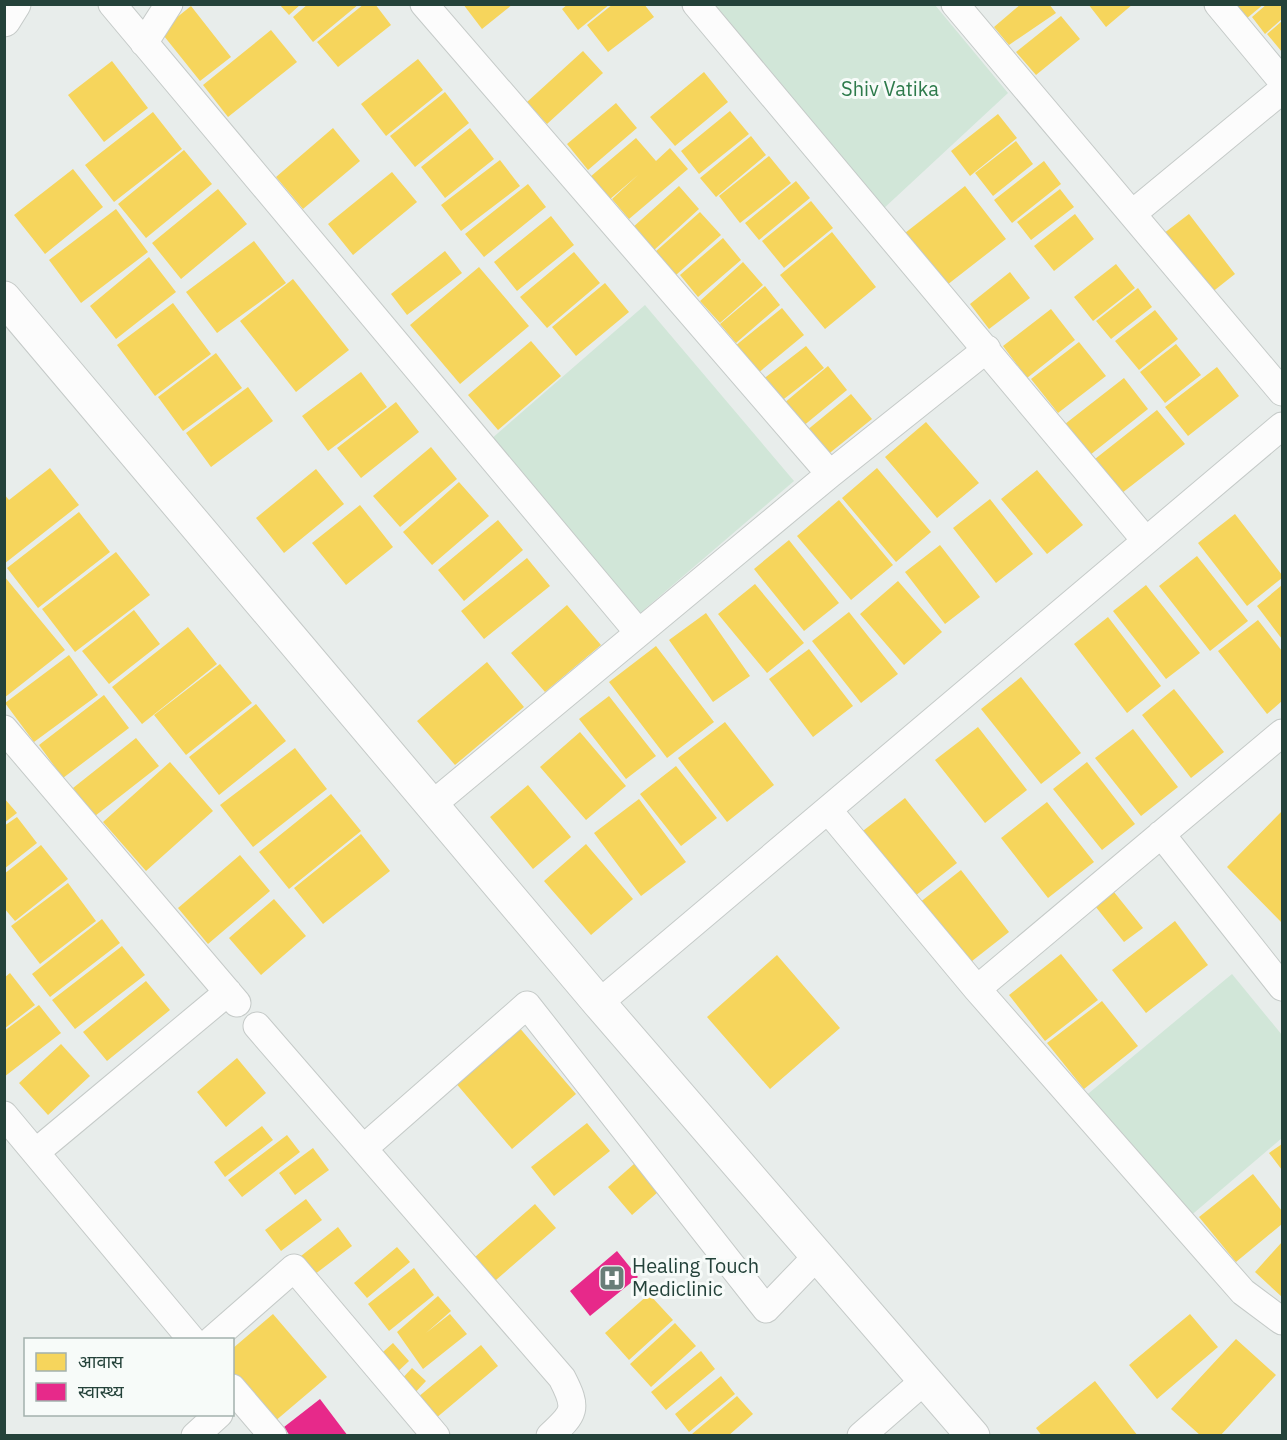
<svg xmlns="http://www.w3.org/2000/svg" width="1287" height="1440" viewBox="0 0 1287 1440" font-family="'IBM Plex Sans','Noto Sans Devanagari',sans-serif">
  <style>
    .green { fill: #d1e6d8 }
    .homes { fill: #f6d55c }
    .health { fill: #e7298a }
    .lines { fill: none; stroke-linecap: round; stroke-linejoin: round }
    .minor-casing { stroke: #c5cac8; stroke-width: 29 }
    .tertiary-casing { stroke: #c5cac8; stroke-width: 35 }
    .minor { stroke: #fcfcfc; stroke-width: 27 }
    .tertiary { stroke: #fcfcfc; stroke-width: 33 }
    .labels { text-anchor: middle; stroke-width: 6; stroke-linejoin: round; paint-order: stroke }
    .park-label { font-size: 20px; fill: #2d7a4b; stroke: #f7fbf9 }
    .poi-label { font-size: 20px; fill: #24423a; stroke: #f7fbf9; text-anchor: start }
  </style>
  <rect width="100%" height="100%" fill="#e8edeb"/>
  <path class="green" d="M 708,5 L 935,5 L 1008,93 L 882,210 Z
    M 645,305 L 794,481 L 639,614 L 490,440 Z
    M 1232,974 L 1282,1035 L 1282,1138 L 1188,1218 L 1083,1098 Z"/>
  <path class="homes" d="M 279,4 L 301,4 L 289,15 Z
    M 308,4 L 359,4 L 313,42 L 293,17 Z
    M 364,4 L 375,4 L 391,25 L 338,67 L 317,42 Z
    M 463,4 L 513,4 L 482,29 Z
    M 568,4 L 610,4 L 578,30 L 562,9 Z
    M 613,4 L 644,4 L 654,17 L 608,52 L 587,25 Z
    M 1021,4 L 1049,4 L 1056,13 L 1009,45 L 994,27 Z
    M 1088,4 L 1133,4 L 1106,27 Z
    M 1234,4 L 1264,4 L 1246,19 Z
    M 1267,4 L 1282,4 L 1282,19 L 1265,34 L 1252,17 Z
    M 191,6 L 231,57 L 200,81 L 160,31 Z
    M 1061,16 L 1080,39 L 1036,75 L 1016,52 Z
    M 1282,21 L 1282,52 L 1267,34 Z
    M 271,30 L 297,62 L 228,117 L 203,85 Z
    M 583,51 L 603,73 L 547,124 L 527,102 Z
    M 418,59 L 443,90 L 386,136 L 361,104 Z
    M 112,61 L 148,108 L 104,142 L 68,95 Z
    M 704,72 L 728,102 L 675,146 L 650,117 Z
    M 445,92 L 469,123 L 415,167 L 390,136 Z
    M 616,103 L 637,128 L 588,170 L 567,144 Z
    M 730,111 L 749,134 L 699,174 L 681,151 Z
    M 153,112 L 182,149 L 114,202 L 85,165 Z
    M 998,114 L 1017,138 L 970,176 L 951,151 Z
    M 333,128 L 360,161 L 303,209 L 276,177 Z
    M 470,128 L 494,159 L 445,198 L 421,167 Z
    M 751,136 L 766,155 L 716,197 L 700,178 Z
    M 636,138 L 656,161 L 670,148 L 688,169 L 629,219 L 612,199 L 638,175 L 609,200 L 590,177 Z
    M 1016,141 L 1033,164 L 993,196 L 975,173 Z
    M 184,150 L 212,184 L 146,238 L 118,204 Z
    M 769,156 L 791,183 L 740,223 L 719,196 Z
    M 500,160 L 520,186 L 461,231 L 441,205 Z
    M 1044,161 L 1061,184 L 1012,223 L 994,200 Z
    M 73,169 L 103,207 L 45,254 L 14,215 Z
    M 392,172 L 417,202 L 353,255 L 328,224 Z
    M 796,181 L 810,198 L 759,240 L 745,223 Z
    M 528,184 L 546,207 L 484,257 L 465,234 Z
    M 679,186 L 699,209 L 653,251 L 632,228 Z
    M 965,186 L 1006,239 L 947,285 L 905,233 Z
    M 218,189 L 247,224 L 181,279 L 152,243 Z
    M 1060,189 L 1074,207 L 1031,240 L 1017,222 Z
    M 811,201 L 833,228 L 784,268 L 762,241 Z
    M 116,209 L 148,252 L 81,303 L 49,260 Z
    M 700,212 L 721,235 L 676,275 L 655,252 Z
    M 1075,214 L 1094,239 L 1054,271 L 1034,246 Z
    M 1189,214 L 1235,274 L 1206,297 L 1159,237 Z
    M 551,216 L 574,245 L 517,291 L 494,262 Z
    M 832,232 L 876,287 L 825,329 L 780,275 Z
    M 723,238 L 741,260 L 698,297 L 680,275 Z
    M 254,241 L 286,283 L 217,333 L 186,292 Z
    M 445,251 L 462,273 L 407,315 L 391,294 Z
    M 574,252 L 600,283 L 547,328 L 520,297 Z
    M 149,257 L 176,292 L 116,339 L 90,306 Z
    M 743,262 L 763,285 L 720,323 L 700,301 Z
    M 1116,264 L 1135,288 L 1093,321 L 1074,297 Z
    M 479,267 L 529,326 L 460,384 L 410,325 Z
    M 1010,272 L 1030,298 L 989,329 L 970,304 Z
    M 293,279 L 349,350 L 296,392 L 240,321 Z
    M 605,283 L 629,312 L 576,356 L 552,327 Z
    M 765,286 L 780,305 L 736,343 L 720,324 Z
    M 1138,288 L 1152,307 L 1111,339 L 1096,321 Z
    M 173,303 L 211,354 L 155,396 L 117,345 Z
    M 782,308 L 804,335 L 757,374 L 735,346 Z
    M 1051,309 L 1075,340 L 1027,378 L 1003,346 Z
    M 1155,310 L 1178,339 L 1139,370 L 1115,341 Z
    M 531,341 L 561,376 L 498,430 L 468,395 Z
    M 1079,342 L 1106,376 L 1058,413 L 1031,379 Z
    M 1176,344 L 1201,375 L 1165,403 L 1140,372 Z
    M 806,346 L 824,368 L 780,402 L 762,380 Z
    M 216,353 L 242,388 L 183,431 L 158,397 Z
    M 828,366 L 847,390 L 802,427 L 783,404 Z
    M 1217,367 L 1239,396 L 1188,436 L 1165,407 Z
    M 361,372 L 387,407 L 328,451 L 302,416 Z
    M 1124,378 L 1148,409 L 1090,455 L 1065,424 Z
    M 248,387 L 273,421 L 211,467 L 186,433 Z
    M 851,394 L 872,419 L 826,456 L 806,431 Z
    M 396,402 L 419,432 L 361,478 L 337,448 Z
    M 1157,410 L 1185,444 L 1122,493 L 1095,459 Z
    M 926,422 L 979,483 L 937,518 L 885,457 Z
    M 431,447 L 457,479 L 400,527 L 373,496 Z
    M 50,468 L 79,505 L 4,564 L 4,494 L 9,500 Z
    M 877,468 L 931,532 L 896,562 L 842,498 Z
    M 316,469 L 344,504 L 284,553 L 256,518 Z
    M 1037,470 L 1083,525 L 1047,554 L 1001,499 Z
    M 459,482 L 489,516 L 432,565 L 403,532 Z
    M 990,499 L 1033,554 L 996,583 L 953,528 Z
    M 839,500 L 893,565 L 851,600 L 797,536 Z
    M 360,505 L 393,547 L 346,585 L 312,543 Z
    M 79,512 L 110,552 L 38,608 L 7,568 Z
    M 1235,514 L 1282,575 L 1282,578 L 1247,606 L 1198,543 Z
    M 498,520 L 523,550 L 464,601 L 438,570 Z
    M 789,540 L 839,603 L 804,631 L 754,569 Z
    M 940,545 L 980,597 L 945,624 L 905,572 Z
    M 116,552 L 150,595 L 75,652 L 42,609 Z
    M 1197,556 L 1248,621 L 1210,651 L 1159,586 Z
    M 527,558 L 550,586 L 484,639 L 461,611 Z
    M 4,576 L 65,650 L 4,698 Z
    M 898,581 L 942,632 L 904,665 L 860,614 Z
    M 755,584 L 804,643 L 767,673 L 718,614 Z
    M 1146,585 L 1200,653 L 1166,679 L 1113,611 Z
    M 1282,585 L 1282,639 L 1257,606 Z
    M 567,605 L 601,645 L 545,692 L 511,653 Z
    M 134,610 L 160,644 L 109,684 L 82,651 Z
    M 849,612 L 898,674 L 861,703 L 812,641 Z
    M 706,613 L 750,676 L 713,702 L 669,640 Z
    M 1108,617 L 1161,686 L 1127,713 L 1074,644 Z
    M 1258,620 L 1282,651 L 1282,701 L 1267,714 L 1218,651 Z
    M 188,627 L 217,664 L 142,724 L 112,687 Z
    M 656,646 L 714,722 L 667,758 L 609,682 Z
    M 809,649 L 853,706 L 813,737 L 769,679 Z
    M 69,655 L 98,695 L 34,742 L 5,703 Z
    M 487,662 L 524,707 L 455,765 L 417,721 Z
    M 220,664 L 252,703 L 186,755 L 154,715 Z
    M 1021,677 L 1081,753 L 1041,784 L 981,709 Z
    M 1174,689 L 1224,752 L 1191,778 L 1142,715 Z
    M 104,695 L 129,728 L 63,778 L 39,745 Z
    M 609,696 L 656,756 L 626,779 L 579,719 Z
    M 256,704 L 286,741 L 219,795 L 189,757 Z
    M 725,722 L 774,785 L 727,822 L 678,758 Z
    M 978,727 L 1027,790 L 985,823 L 935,760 Z
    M 1133,729 L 1178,787 L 1141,816 L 1095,758 Z
    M 580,732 L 626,786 L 586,820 L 540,767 Z
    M 136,738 L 159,766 L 95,816 L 73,788 Z
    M 295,748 L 327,789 L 253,847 L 220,805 Z
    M 170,762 L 213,811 L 146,871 L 103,822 Z
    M 1087,762 L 1135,824 L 1102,850 L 1053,789 Z
    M 676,766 L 717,818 L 681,846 L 640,794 Z
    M 528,785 L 571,837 L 533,869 L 490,817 Z
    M 331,794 L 361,831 L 289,889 L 259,852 Z
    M 4,798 L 17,813 L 4,823 Z
    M 905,798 L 957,863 L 910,900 L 859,834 Z
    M 639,799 L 686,862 L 641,896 L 594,833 Z
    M 1047,802 L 1094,862 L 1048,898 L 1001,838 Z
    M 1282,811 L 1282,923 L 1227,867 Z
    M 17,817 L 37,843 L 4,869 L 4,826 Z
    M 361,834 L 390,871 L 323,924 L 294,888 Z
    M 586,844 L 633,899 L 591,935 L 544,881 Z
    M 41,845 L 68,879 L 15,921 L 4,908 L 4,874 Z
    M 240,855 L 270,891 L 208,944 L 178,908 Z
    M 961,870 L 1009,932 L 967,965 L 919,903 Z
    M 68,883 L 96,921 L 40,964 L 11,926 Z
    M 1114,892 L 1143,928 L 1124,942 L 1095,906 Z
    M 274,899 L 306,936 L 261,975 L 229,938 Z
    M 102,919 L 120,943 L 50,997 L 32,974 Z
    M 1175,921 L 1208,965 L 1146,1013 L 1112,970 Z
    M 122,946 L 145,975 L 75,1029 L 52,1000 Z
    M 1061,954 L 1098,1000 L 1045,1041 L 1009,995 Z
    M 777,955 L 840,1028 L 770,1089 L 707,1017 Z
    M 10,973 L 35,1005 L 4,1029 L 4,978 Z
    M 146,981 L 170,1010 L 107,1061 L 83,1032 Z
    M 1102,1001 L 1138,1046 L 1084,1089 L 1047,1043 Z
    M 39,1005 L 61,1033 L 4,1077 L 4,1031 Z
    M 518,1026 L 576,1094 L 512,1149 L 454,1081 Z
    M 61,1044 L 90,1076 L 48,1115 L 19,1083 Z
    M 237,1058 L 266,1093 L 226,1127 L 197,1092 Z
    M 587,1123 L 610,1151 L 554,1196 L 531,1167 Z
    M 262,1126 L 273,1140 L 225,1177 L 214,1162 Z
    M 287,1135 L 300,1152 L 242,1197 L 228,1180 Z
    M 1282,1144 L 1282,1170 L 1269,1153 Z
    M 313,1148 L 329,1170 L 295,1195 L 279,1173 Z
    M 634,1164 L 658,1192 L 632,1215 L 608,1187 Z
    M 1253,1174 L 1282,1211 L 1282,1224 L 1236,1262 L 1199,1217 Z
    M 306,1199 L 322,1220 L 281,1251 L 265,1230 Z
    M 535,1204 L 556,1228 L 496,1280 L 475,1257 Z
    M 338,1227 L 352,1246 L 306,1281 L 292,1263 Z
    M 1282,1242 L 1282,1297 L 1255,1272 Z
    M 397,1247 L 410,1262 L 367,1298 L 354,1283 Z
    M 414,1268 L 434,1295 L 389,1331 L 368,1304 Z
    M 649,1294 L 673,1320 L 629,1360 L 605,1333 Z
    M 438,1296 L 451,1311 L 426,1333 L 450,1314 L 467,1334 L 423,1369 L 397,1332 Z
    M 273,1314 L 327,1377 L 274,1422 L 232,1374 L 232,1349 Z
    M 1190,1314 L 1218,1347 L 1157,1399 L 1129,1365 Z
    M 675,1323 L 696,1346 L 651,1387 L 630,1364 Z
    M 1236,1339 L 1276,1375 L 1220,1436 L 1201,1436 L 1171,1409 Z
    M 393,1343 L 409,1361 L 391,1378 L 374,1360 Z
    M 481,1345 L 498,1366 L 429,1424 L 412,1402 Z
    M 701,1351 L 715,1369 L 666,1410 L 651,1392 Z
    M 412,1368 L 426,1381 L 412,1396 L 398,1383 Z
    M 721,1376 L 735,1394 L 689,1432 L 675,1414 Z
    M 1095,1381 L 1138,1436 L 1042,1436 L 1036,1428 Z
    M 737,1396 L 753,1414 L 728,1436 L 693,1436 L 692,1434 Z"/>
  <path class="health" d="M 617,1251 L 638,1277 L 590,1316 L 570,1291 Z
    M 320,1399 L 348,1436 L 290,1436 L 284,1427 Z"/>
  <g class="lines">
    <g class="minor-casing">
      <path id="minor" d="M 112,4 L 638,632
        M 424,4 L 830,474
        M 696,4 L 1146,541
        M 955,4 L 1282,392
        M 1218,4 L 1282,81
        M 144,43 L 169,4
        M 1132,214 L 1282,90
        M 4,729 L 237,1003
        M 433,804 L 830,474 L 987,349
        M 828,810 L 977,989 L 1243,1292 L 1282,1321
        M 1161,834 L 1282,987
        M 977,989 L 1282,733
        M 599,1003 L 1282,426
        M 257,1026 L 562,1378 C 578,1409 575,1413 550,1436
        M 4,1115 L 192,1340
        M 364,1148 L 527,1005 L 766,1309 L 817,1256
        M 36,1152 L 228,992
        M 212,1340 L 294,1268 L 436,1436
        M 232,1388 L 273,1436
        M 195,1436 L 219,1414
        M 861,1436 L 925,1380"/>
    </g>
    <g class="tertiary-casing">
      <path id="tertiary" d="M 4,20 L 14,4
        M 4,298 L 599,1003 L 973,1436"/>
    </g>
    <use href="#minor" class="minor"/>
    <use href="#tertiary" class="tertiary"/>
  </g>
  <defs>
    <g id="hospital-square" transform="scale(1.35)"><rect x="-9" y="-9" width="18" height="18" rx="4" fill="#697e78" stroke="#f7fbf9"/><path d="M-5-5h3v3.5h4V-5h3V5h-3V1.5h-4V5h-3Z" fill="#fff"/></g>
  </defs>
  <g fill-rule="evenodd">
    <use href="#hospital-square" x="612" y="1278"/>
  </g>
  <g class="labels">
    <g class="park-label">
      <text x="890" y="96">Shiv Vatika</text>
    </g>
    <g class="poi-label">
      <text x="632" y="1273">Healing Touch<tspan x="632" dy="23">Mediclinic</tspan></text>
    </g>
  </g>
  <rect width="1287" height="1440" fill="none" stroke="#24423a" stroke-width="12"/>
  <rect x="24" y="1338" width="210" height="78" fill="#f7fbf9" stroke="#a3b1ad" stroke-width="1.5"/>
  <rect x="36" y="1353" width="30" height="18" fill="#f6d55c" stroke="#a3b1ad" stroke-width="1.5"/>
  <text x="78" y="1368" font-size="18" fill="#24423a">आवास</text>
  <rect x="36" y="1383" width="30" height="18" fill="#e7298a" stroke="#a3b1ad" stroke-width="1.5"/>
  <text x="78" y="1398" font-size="18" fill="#24423a">स्वास्थ्य</text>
</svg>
